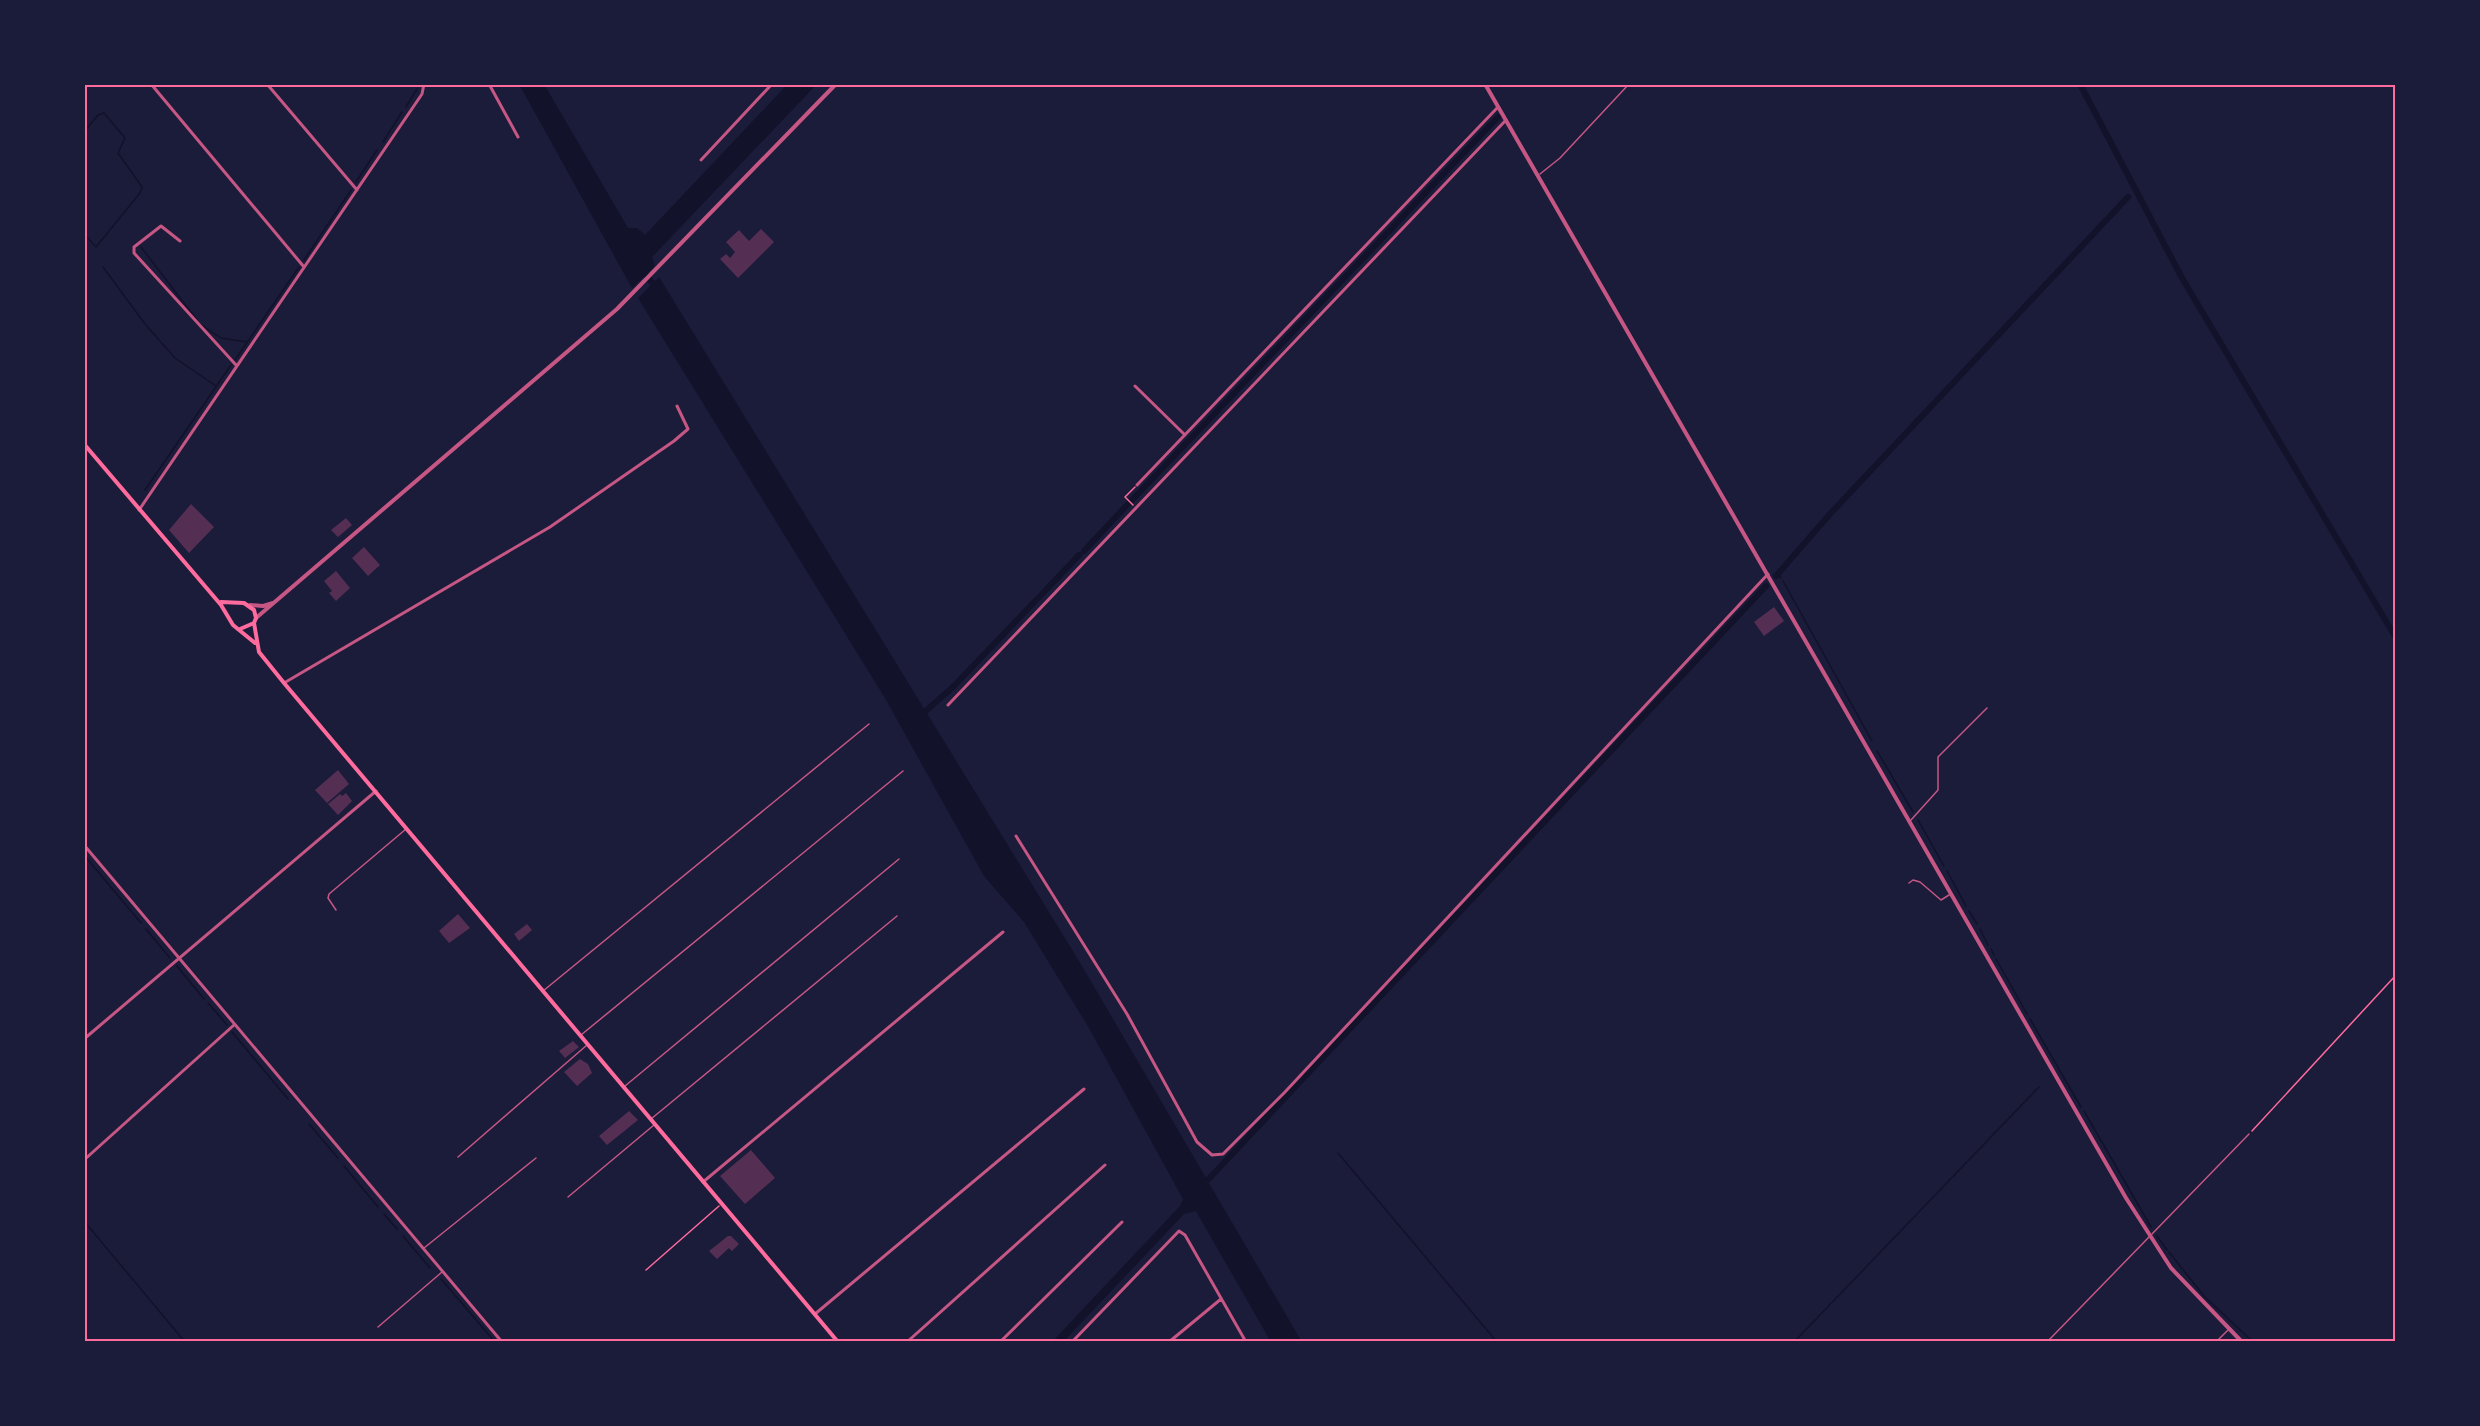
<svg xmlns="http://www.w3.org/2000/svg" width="2480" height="1426" viewBox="0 0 2480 1426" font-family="'PT Sans Narrow',sans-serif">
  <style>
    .water { fill: #12122b }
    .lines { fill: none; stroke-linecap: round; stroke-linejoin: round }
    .stream { stroke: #12122b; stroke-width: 1.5 }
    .canal { stroke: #12122b; stroke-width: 6 }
    .building { fill: #542f53 }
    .path { stroke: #ff6b9d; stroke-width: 1.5 }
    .service { stroke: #c65784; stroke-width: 1.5 }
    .minor { stroke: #c65784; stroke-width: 3 }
    .tertiary { stroke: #c65784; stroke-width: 4 }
    .secondary { stroke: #ff6b9d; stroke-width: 4 }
    .neatline { fill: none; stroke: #ff6b9d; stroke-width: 2 }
  </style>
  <rect width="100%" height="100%" fill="#1b1b3a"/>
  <path class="water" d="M 519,84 L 544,84 L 628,228 L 637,228 L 645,235 L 788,84 L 817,84 L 652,257 L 655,266 L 632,288 Z
    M 659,277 L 1079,961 L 1302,1342 L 1271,1342 L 1196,1211 L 1184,1214 L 1063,1342 L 1052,1342 L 1180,1206 L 1183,1199 L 1089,1028 L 1024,922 L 984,876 L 885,698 L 638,298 Z"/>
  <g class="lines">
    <path class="stream" d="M 406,107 L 417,89
      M 84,132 L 98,115 L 104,113 L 125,138 L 118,153 L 142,187 L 140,193 L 96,247 L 87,237 L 84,239
      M 383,142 L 402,112
      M 356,182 L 377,150
      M 141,247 L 197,320
      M 304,260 L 351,190
      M 103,267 L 145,324 L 175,358 L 216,386
      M 200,324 L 221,338 L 247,342
      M 235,360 L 299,267
      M 145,490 L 231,365
      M 1778,573 L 1781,578
      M 1783,581 L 1872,741
      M 1877,751 L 1913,812
      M 1918,820 L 1944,866
      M 84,855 L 141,923
      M 1947,871 L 1966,906
      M 1969,911 L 1977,924
      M 146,929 L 170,958
      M 1980,929 L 1988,945
      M 1991,949 L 1994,955
      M 1996,959 L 2027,1014
      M 177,966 L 204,999
      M 208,1003 L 227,1025
      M 2030,1019 L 2081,1107
      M 232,1032 L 288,1099
      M 2084,1111 L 2151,1227
      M 309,1124 L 338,1158
      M 1338,1153 L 1497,1342
      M 344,1166 L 378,1207
      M 384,1214 L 397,1229
      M 84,1221 L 185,1342
      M 403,1236 L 430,1268
      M 2157,1236 L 2167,1250
      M 2169,1252 L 2204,1296 L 2253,1342
      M 441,1279 L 495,1342
      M 1794,1342 L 2039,1087"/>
    <path class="canal" d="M 2080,84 L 2182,278 L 2396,638
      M 642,268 L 657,290
      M 1132,500 L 1498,117
      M 1084,551 L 1128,504
      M 1776,576 L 1830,514 L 2128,197
      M 1042,594 L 1079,555
      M 919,717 L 953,687 L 1039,597
      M 1203,1185 L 1766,586"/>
  </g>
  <path class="building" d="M 761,229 L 774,242 L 738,278 L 720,259 L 726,254 L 730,258 L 735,252 L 726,242 L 739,230 L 749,241 Z
    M 191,504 L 214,527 L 189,553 L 169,530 Z
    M 346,518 L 352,525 L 338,537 L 331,530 Z
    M 364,547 L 380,565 L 368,576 L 352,558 Z
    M 336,571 L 350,588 L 336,601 L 329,593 L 332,591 L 324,581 Z
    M 1774,607 L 1784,621 L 1764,636 L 1754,622 Z
    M 338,770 L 349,784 L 327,803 L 315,790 Z
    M 346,793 L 352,801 L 338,815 L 328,804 L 340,794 L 342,796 Z
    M 458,914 L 470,928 L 449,943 L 439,931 Z
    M 527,924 L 532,930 L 519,941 L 514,934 Z
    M 573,1041 L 579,1047 L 565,1058 L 559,1051 Z
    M 580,1059 L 588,1064 L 592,1073 L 577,1086 L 564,1072 Z
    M 629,1111 L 638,1120 L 607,1145 L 599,1136 Z
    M 751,1150 L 775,1178 L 745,1204 L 720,1176 Z
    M 728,1236 L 731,1236 L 739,1244 L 732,1251 L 729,1248 L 717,1259 L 709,1251 Z"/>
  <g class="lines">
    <path class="path" d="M 1133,505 L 1125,497 L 1135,487
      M 2252,1131 L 2396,975
      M 646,1270 L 719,1206"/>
    <path class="service" d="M 1540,174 L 1560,158 L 1629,84
      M 1911,820 L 1938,790 L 1938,757 L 1987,708
      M 1909,883 L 1913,880 L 1920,882 L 1941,900 L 1949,895
      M 336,910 L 328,898 L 329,894 L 406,829
      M 543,991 L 869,724
      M 581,1035 L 903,771
      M 625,1086 L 899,859
      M 651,1119 L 897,916
      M 458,1157 L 587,1045
      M 568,1197 L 654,1125
      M 2152,1234 L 2249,1134
      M 424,1248 L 536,1158
      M 378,1327 L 442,1272
      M 2047,1342 L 2149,1237
      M 2216,1342 L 2228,1330"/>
    <path class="minor" d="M 151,84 L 304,267
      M 267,84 L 357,190
      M 489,84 L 518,137
      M 701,160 L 772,84
      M 180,241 L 161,226 L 134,247 L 134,253 L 236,365
      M 1135,386 L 1185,435
      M 1137,485 L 1498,107
      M 139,510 L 422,94 L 424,84
      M 284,683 L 550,527 L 674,441 L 688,429 L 677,406
      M 948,705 L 1506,120
      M 1016,836 L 1127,1014 L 1197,1142 L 1212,1155 L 1223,1154 L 1285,1092 L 1768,574
      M 84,845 L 502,1342
      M 84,1039 L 376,791
      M 84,1160 L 234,1025
      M 703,1182 L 1003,932
      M 815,1314 L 1084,1089
      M 907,1342 L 1105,1165
      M 1000,1342 L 1122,1222
      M 1072,1342 L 1179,1231 L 1185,1235 L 1246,1342
      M 1169,1342 L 1221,1299"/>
    <path class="tertiary" d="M 1485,84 L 2126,1198 L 2171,1268 L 2242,1342
      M 250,605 L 263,606 L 273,603
      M 256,618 L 617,309 L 836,84"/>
    <path class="secondary" d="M 84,444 L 221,605 L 233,625 L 255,643
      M 221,602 L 244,603 L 254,610 L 256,618 L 254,623 L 240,629
      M 254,623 L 259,652 L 284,683 L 838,1342"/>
  </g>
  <rect width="2480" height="1426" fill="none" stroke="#1b1b3a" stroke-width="171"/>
  <rect x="86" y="86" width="2308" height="1254" class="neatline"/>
</svg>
